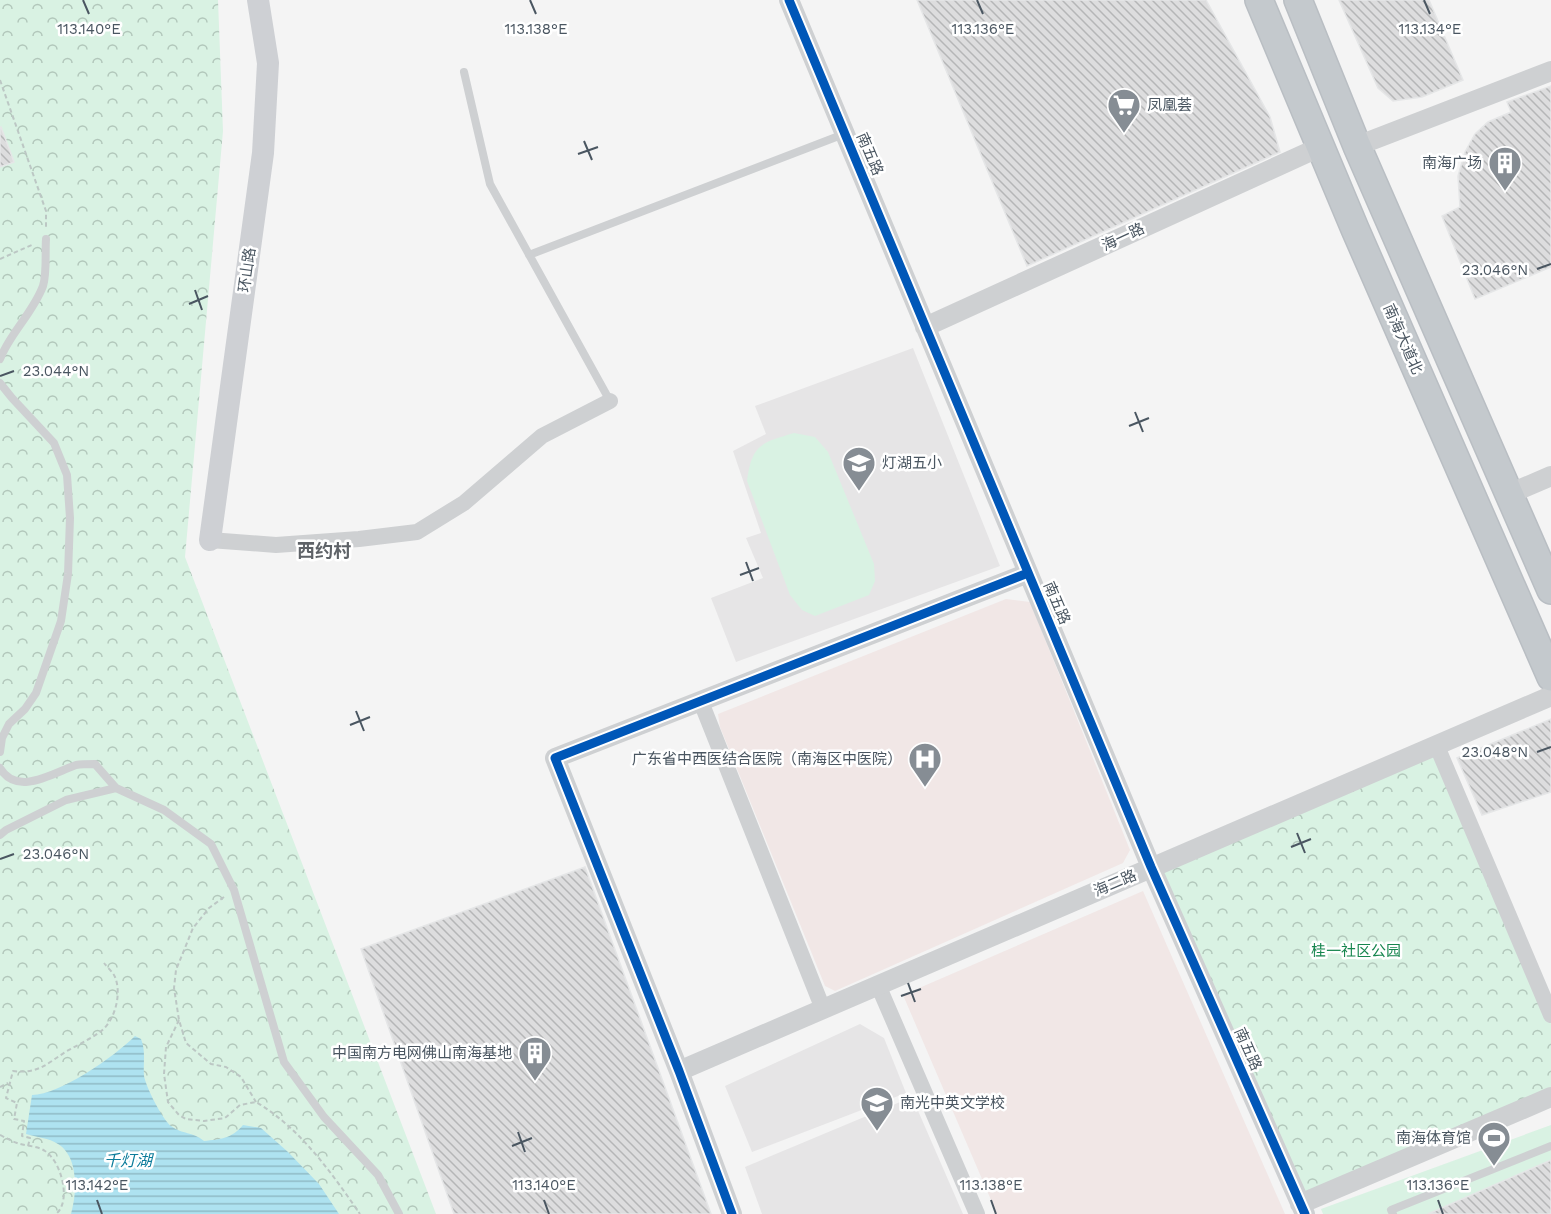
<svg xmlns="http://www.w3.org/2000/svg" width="1551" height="1214" viewBox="0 0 1551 1214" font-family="'Work Sans','Noto Sans SC',sans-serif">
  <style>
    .education { fill: #e6e5e6 }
    .medical { fill: #f1e7e6 }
    .grass { fill: #d9f2e3 }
    .forest { fill: url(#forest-crowns) }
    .water { fill: url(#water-rules) }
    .building { fill: url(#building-back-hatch); stroke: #e5e6e7; stroke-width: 1.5 }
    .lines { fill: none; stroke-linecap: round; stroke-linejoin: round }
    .trunk-casing { stroke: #b9bec3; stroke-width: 30 }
    .path { stroke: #bcc7c4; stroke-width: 2; stroke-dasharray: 4.5 3; stroke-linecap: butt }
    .service { stroke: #ced0d2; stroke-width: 8 }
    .minor { stroke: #ced0d2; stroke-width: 16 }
    .tertiary { stroke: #ced0d2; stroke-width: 20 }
    .secondary { stroke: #ced0d4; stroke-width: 22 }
    .trunk { stroke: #c4c9cd; stroke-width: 27 }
    .cycleway-casing { stroke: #fff; stroke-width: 13 }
    .cycleway { stroke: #0057b8; stroke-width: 9 }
    .ticks { fill: none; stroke: #4a5661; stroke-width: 2 }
    .labels { text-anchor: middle; stroke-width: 5; stroke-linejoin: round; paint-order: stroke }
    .poi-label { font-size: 15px; fill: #4a5661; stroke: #fff; text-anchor: end }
    .street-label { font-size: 15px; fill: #4a5661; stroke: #fff }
    .park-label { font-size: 15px; fill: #17864f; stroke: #fff }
    .water-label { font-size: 16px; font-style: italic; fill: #0c7c9b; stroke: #fff }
    .quarter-label { font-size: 18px; font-weight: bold; fill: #5f6368; stroke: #fff }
    .ticks-label { font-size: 15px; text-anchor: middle; fill: #4a5661; stroke: #fff; stroke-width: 5; stroke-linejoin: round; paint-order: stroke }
  </style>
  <defs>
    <pattern id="forest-crowns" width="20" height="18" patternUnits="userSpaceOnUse" patternTransform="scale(1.5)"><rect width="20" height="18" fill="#d9f2e3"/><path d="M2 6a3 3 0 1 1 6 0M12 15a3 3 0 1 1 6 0" fill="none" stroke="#b2c7bb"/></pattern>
    <pattern id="water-rules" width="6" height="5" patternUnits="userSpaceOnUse" patternTransform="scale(1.5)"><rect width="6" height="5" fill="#aee2f0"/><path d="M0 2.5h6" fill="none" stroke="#90bac6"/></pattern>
    <pattern id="building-back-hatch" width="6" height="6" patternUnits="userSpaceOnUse" patternTransform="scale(1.5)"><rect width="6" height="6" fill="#ddddde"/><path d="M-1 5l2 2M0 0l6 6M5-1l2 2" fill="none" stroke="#b5b6b7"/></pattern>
  </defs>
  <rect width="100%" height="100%" fill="#f4f4f4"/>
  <path class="education" d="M 913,348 L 1000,566 L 736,662 L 711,598 L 763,578 L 746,538 L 761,533 L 733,451 L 766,434 L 755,406 Z
    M 860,1024 L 884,1038 L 906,1093 L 752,1152 L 725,1086 Z
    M 912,1097 L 963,1214 L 762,1214 L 745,1167 Z"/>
  <path class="medical" d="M 1006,599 L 1030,602 L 1130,850 L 1123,863 L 835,991 L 825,986 L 720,727 L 718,714 Z
    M 1143,891 L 1285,1214 L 997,1214 L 903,995 Z"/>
  <path class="grass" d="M 794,433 L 815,437 L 828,452 L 874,564 L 875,581 L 869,595 L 815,616 L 802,610 L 790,595 L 747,481 C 752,444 761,443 794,433 Z
    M 1551,1125 L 1551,1214 L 1323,1214 L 1321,1209 Z"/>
  <path class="forest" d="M 0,0 L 218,0 L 223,131 L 185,557 L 436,1214 L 0,1214 Z
    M 1436,744 L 1551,1015 L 1551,1097 L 1300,1204 L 1151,867 Z"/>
  <path class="water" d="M 135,1036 L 141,1039 C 146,1051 143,1063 144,1076 C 146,1087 162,1119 171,1126 C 183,1135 192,1131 204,1141 C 221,1139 231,1139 243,1125 L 261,1128 L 288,1152 L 319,1184 L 339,1214 L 71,1214 C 77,1193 79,1157 58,1144 C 49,1138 36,1137 26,1134 L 32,1095 C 60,1095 115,1056 135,1036 Z"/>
  <path class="building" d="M 917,0 L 1206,0 L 1270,117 L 1280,152 L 1027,266 Z
    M 1339,0 L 1429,0 L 1463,80 L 1422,97 L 1393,101 L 1378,88 Z
    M 1551,86 L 1551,267 L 1475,299 L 1442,216 L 1460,207 L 1458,176 L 1465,152 L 1475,134 L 1488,122 L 1511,112 L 1507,102 Z
    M 1,127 L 14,162 L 0,167 L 0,128 Z
    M 1551,719 L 1551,792 L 1482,815 L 1457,758 Z
    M 585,867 L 711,1214 L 454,1214 L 361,949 Z
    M 1551,1160 L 1551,1214 L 1428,1214 Z"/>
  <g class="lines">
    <g class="trunk-casing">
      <path id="trunk" d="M 1259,0 L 1355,229 L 1551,677
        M 1298,0 L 1357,146 L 1551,590"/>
    </g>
    <path class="path" d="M 0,80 L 46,211 L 46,229
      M 0,259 L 34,244
      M 224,897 L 209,908 L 193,928 L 176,970 L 174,988 L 179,1020 L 186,1043 L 211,1064 L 226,1067 L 241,1077 L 256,1102
      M 179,1020 L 166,1047 L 164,1074 L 168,1102 L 179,1115 L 186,1119 L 204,1121 L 225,1118 L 240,1105 L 256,1102 C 300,1128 331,1172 360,1214
      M 0,1087 L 8,1083
      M 0,1135 C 6,1138 11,1141 17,1143 C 26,1146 38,1146 45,1151 C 61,1161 72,1201 56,1214
      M 28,1146 L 30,1138 L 22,1136 L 24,1121 L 14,1119 L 17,1103 L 6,1098 L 13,1071 C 39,1074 46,1064 67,1051 C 78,1045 90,1039 100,1032 C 115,1021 122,994 115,977 C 113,972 107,967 104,963"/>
    <path class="service" d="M 464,72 L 490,184 L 610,401
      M 529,255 L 844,134
      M 0,359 C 10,333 33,313 43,286 C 47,273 45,254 46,239
      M 0,383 L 12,398 L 54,443 L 67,475 L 70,518 L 68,574 L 61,621 L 36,693 L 25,709 L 9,724 L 2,738 L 0,752
      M 0,768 C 17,797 53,773 76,765 C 82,764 88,764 95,764 L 116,788
      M 0,835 L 6,830 L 66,800 L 116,788 L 164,810 L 211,844 L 234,890 L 284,1062 L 324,1117 L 378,1175 L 399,1214
      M 1393,1214 L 1391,1210 L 1551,1146"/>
    <path class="minor" d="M 210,540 L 276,545 L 359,539 L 417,532 L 464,503 L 542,436 L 610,401
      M 701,702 L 823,1009
      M 1436,744 L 1551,1015
      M 878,985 L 977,1214"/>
    <path class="tertiary" d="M 789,0 L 1151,867 L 1305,1214
      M 1357,146 L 1551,71
      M 925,327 L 1320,147
      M 1509,494 L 1551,476
      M 679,1071 L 1551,696
      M 1300,1204 L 1551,1097
      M 732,1214 L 679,1071 L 555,758 L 1028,573"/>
    <path class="secondary" d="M 210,540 L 263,153 L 268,63 L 258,0"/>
    <use href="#trunk" class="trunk"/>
    <g class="cycleway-casing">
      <path id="cycleway" d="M 789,0 L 1151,867 L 1305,1214
        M 732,1214 L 679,1071 L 555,758 L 1028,573"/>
    </g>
    <use href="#cycleway" class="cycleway"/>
  </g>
  <path class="ticks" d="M 83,0 L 89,14M 530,0 L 536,14M 977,0 L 983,14M 1424,0 L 1430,14M 584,141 L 592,160M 578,154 L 598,147M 1537,269 L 1551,264M 195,290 L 202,310M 189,304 L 208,296M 0,376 L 14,371M 1135,412 L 1143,432M 1129,426 L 1149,418M 746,562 L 753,581M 740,575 L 759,568M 356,711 L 364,731M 350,725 L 370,717M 1537,752 L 1551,747M 1297,833 L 1305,853M 1291,847 L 1311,839M 0,859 L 14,854M 908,983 L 915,1002M 901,996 L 921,989M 518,1132 L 525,1152M 512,1146 L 532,1138M 97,1200 L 102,1214M 544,1200 L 549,1214M 991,1200 L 996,1214M 1438,1200 L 1443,1214"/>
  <defs>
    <g id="supermarket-pin" transform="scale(1.725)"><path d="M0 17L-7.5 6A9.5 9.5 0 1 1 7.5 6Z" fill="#868d94" stroke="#fff"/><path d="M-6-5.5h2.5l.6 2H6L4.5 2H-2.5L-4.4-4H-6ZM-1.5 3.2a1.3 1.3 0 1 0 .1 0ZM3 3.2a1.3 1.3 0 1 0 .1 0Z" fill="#fff"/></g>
    <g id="building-pin" transform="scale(1.725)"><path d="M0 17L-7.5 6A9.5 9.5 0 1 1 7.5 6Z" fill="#868d94" stroke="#fff"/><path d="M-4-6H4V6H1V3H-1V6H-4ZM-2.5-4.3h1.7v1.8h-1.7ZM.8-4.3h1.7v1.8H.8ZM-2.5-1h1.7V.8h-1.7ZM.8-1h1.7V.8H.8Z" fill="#fff"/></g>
    <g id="school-pin" transform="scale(1.725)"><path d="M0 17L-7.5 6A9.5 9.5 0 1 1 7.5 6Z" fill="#868d94" stroke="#fff"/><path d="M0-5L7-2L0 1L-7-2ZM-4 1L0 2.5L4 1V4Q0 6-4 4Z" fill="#fff"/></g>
    <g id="hospital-pin" transform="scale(1.725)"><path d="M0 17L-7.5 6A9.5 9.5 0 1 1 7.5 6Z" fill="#868d94" stroke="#fff"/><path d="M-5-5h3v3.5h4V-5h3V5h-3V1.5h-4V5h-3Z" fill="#fff"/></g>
    <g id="stadium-pin" transform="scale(1.725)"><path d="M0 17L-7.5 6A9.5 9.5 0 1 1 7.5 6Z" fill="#868d94" stroke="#fff"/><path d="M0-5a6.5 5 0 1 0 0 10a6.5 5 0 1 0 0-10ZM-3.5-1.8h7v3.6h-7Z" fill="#fff"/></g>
  </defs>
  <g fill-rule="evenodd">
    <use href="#supermarket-pin" x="1124" y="105"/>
    <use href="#building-pin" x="1505" y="163"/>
    <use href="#school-pin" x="859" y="463"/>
    <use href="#hospital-pin" x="925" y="759"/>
    <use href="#building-pin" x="535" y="1053"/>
    <use href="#school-pin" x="877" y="1103"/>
    <use href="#stadium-pin" x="1494" y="1138"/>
  </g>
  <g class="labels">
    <g class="poi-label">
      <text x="1147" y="110" text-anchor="start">凤凰荟</text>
      <text x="1482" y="168">南海广场</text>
      <text x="882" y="468" text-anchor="start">灯湖五小</text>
      <text x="902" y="764">广东省中西医结合医院（南海区中医院）</text>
      <text x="512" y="1058">中国南方电网佛山南海基地</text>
      <text x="900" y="1108" text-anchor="start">南光中英文学校</text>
      <text x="1471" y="1143">南海体育馆</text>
    </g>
    <g class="street-label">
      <text transform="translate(870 154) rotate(67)" y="5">南五路</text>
      <text transform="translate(1123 237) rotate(-25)" y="5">海一路</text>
      <text transform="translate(247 270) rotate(-82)" y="5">环山路</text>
      <text transform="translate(1403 339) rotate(66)" y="5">南海大道北</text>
      <text transform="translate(1057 603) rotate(67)" y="5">南五路</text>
      <text transform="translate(1115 883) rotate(-23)" y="5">海二路</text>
      <text transform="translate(1248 1049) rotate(66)" y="5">南五路</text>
    </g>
    <g class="park-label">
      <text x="1356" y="956">桂一社区公园</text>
    </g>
    <g class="water-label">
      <text x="128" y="1166">千灯湖</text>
    </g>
    <g class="quarter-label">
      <text x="324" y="557">西约村</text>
    </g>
  </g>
  <g class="ticks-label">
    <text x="89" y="34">113.140°E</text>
    <text x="536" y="34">113.138°E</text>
    <text x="983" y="34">113.136°E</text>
    <text x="1430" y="34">113.134°E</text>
    <text x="1495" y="275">23.046°N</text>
    <text x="56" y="376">23.044°N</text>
    <text x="1495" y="757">23.048°N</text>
    <text x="56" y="859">23.046°N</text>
    <text x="97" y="1190">113.142°E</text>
    <text x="544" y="1190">113.140°E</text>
    <text x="991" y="1190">113.138°E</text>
    <text x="1438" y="1190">113.136°E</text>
  </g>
</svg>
